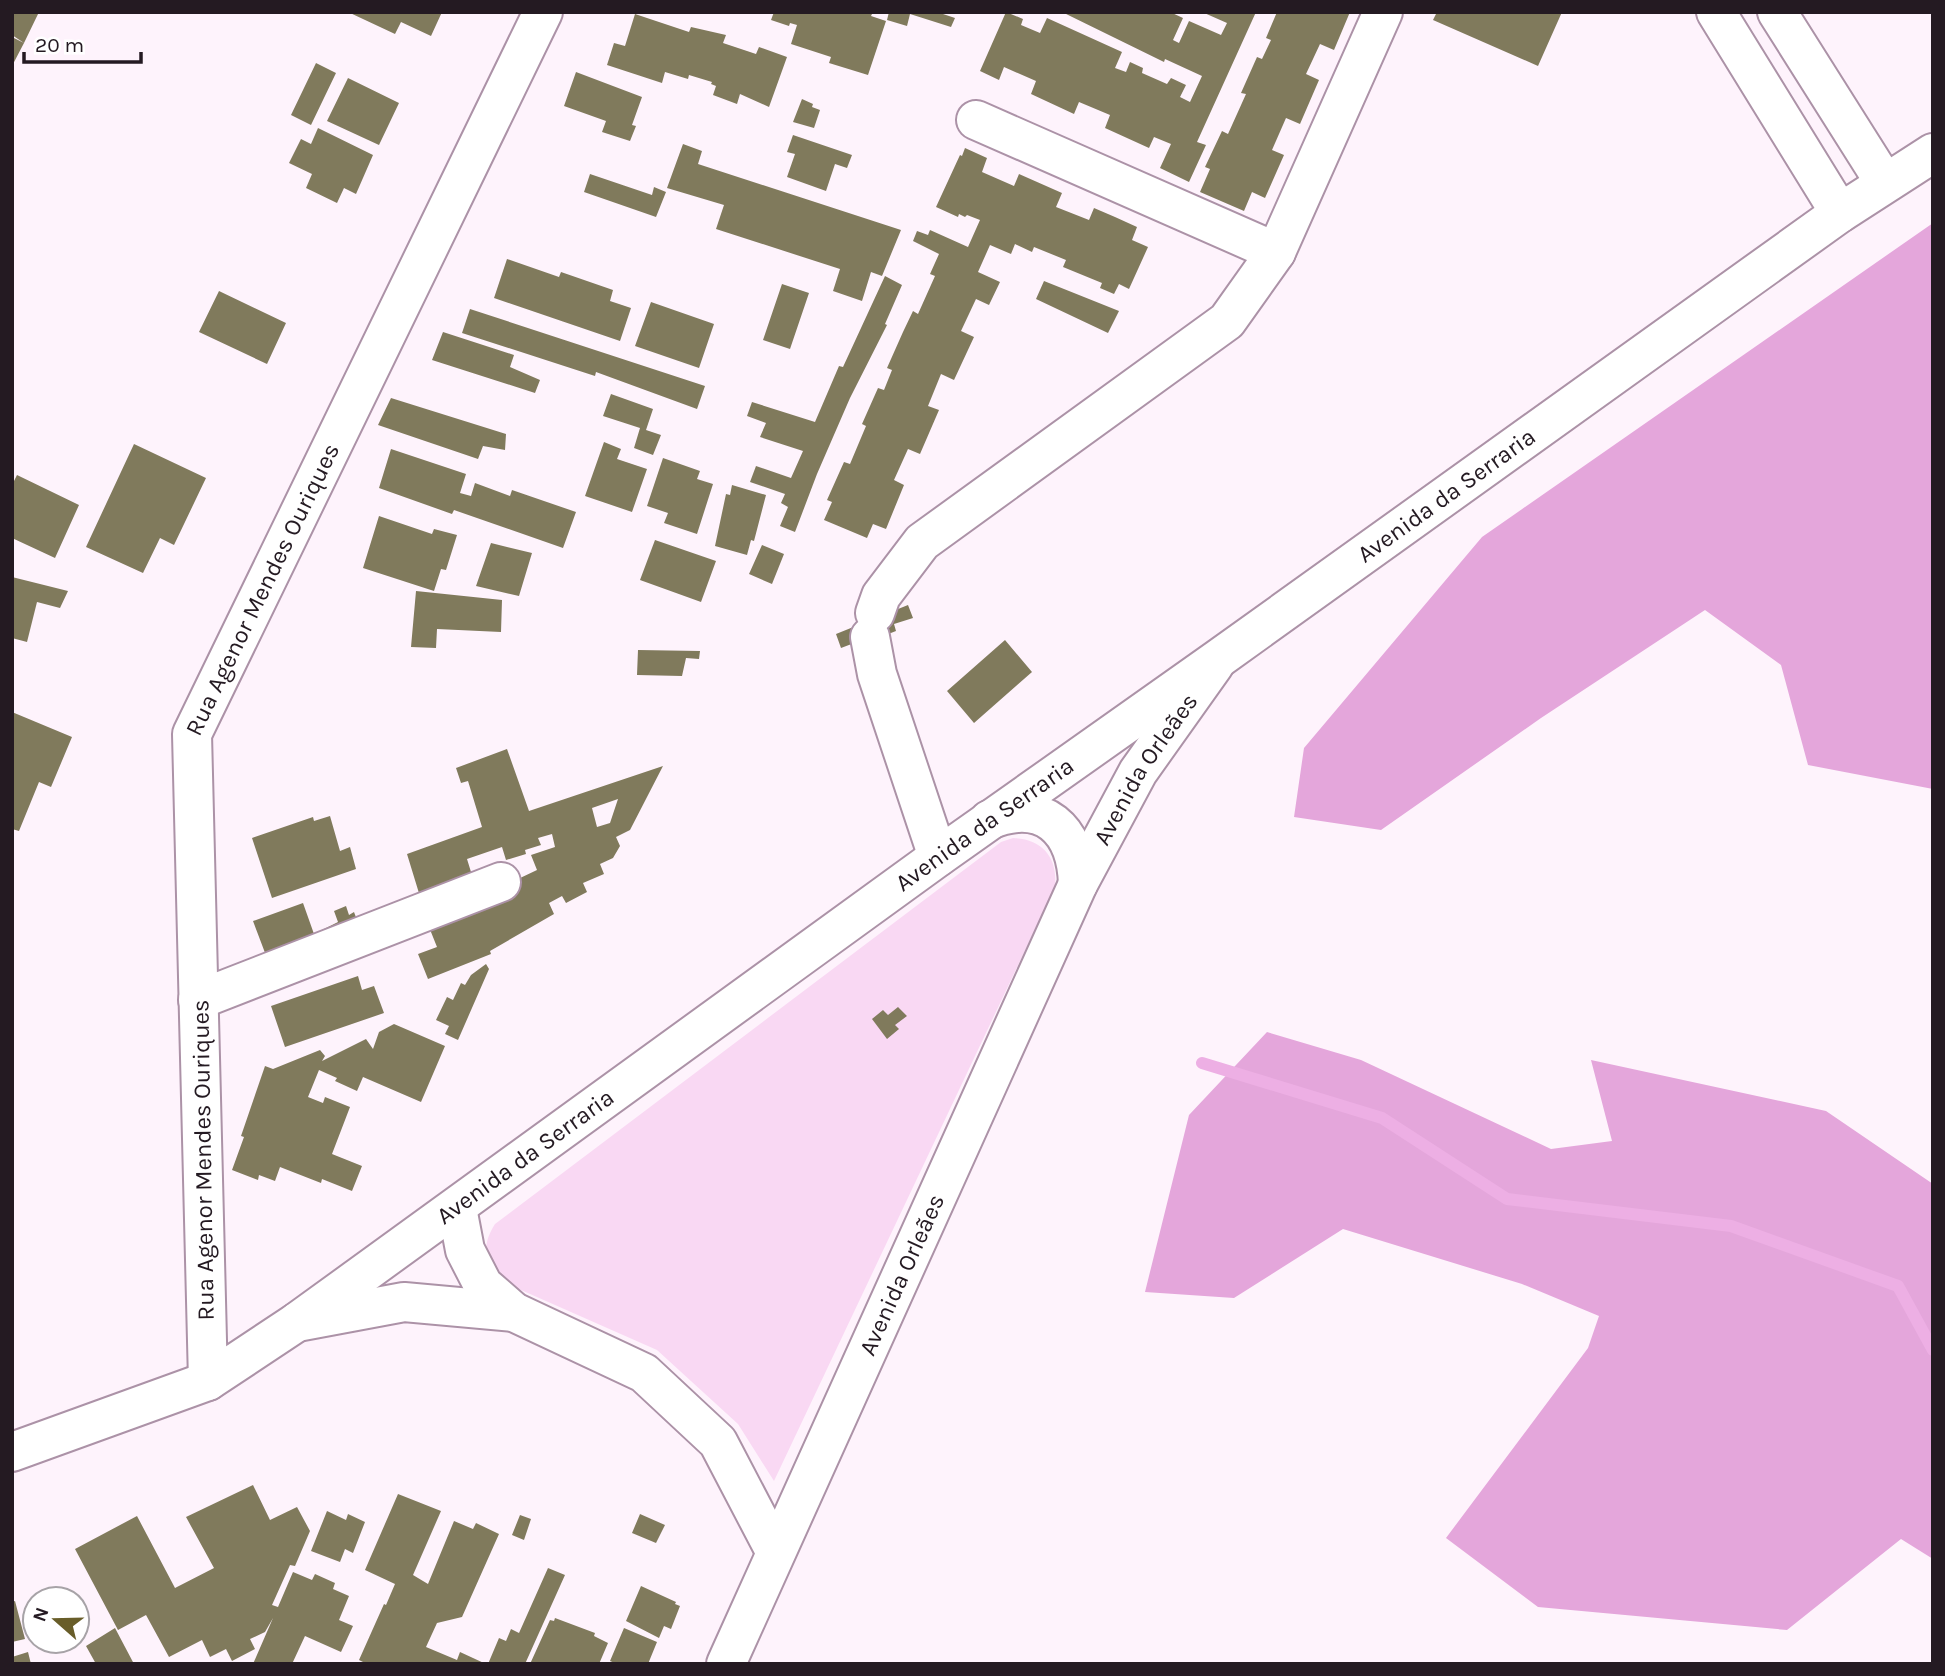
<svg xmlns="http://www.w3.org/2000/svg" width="1945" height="1676" viewBox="0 0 1945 1676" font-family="Karla,sans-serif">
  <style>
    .green { fill: #f9d8f3 }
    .forest { fill: #e4a6db }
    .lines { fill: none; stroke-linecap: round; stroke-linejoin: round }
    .stream { stroke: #edafe4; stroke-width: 12 }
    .building { fill: #807a5c; fill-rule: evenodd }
    .minor-casing { stroke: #ac92a7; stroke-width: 42 }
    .major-casing { stroke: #ac92a7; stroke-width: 42 }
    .minor { stroke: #fff; stroke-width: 38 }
    .major { stroke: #fff; stroke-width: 38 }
    .labels { text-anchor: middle; stroke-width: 5; stroke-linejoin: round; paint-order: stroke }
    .street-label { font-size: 24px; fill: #241a22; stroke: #fff }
  </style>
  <rect width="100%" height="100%" fill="#fef3fc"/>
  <path class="green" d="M 1013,838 C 1043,839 1058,858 1055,887 L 774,1481 L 738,1424 L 657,1350 L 503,1282 C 487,1260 479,1250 495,1224 L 1001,842 Z"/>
  <path class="forest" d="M 1933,223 L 1933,789 L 1808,765 L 1781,665 L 1705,610 L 1541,718 L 1381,830 L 1294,817 L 1304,748 L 1482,537 Z
    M 1267,1032 L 1361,1060 L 1551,1149 L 1612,1141 L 1591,1060 L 1826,1111 L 1933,1184 L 1933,1559 L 1901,1539 L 1787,1630 L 1538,1607 L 1446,1538 L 1588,1348 L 1599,1316 L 1522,1284 L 1343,1229 L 1234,1298 L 1145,1292 L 1189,1115 Z"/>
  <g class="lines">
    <path class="stream" d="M 1202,1063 L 1382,1118 L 1507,1199 L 1731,1226 L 1898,1286 L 1933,1350"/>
  </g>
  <path class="building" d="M 12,12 L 39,12 L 24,43 L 12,35 Z
    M 348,12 L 442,12 L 431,36 L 401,22 L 395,34 Z
    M 774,12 L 873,12 L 871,16 L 886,21 L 868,75 L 829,63 L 831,57 L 791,44 L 797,25 L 790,23 L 789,26 L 771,20 Z
    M 889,12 L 943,12 L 943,14 L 955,18 L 951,27 L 910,14 L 907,26 L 887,20 Z
    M 1006,12 L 1023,19 L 1021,25 L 1040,33 L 1047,18 L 1122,52 L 1115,68 L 1126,72 L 1130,62 L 1143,68 L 1142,73 L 1167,84 L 1171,78 L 1186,85 L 1180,97 L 1190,102 L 1202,76 L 1165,59 L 1164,62 L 1062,12 L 1170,12 L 1183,18 L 1173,40 L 1179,43 L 1189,21 L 1221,35 L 1227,23 L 1202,12 L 1256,12 L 1197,142 L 1206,145 L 1189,182 L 1160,168 L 1171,144 L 1154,137 L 1149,148 L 1105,128 L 1110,115 L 1079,102 L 1074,114 L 1031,94 L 1036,81 L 1004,67 L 999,80 L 980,71 Z
    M 1277,12 L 1350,12 L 1334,50 L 1320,44 L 1306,74 L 1319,80 L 1300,124 L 1286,118 L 1272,150 L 1284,155 L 1265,198 L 1252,192 L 1244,211 L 1200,192 L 1210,169 L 1205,167 L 1222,131 L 1228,134 L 1246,94 L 1241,93 L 1257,57 L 1262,59 L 1271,40 L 1266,38 Z
    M 1437,12 L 1562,12 L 1538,66 L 1433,20 Z
    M 635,14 L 689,32 L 691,27 L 726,35 L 723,43 L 756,54 L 759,47 L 787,57 L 769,107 L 740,94 L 737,104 L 713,95 L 716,86 L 711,84 L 712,82 L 689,75 L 688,79 L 665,72 L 662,83 L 607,65 L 614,43 L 625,46 Z
    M 12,37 L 24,43 L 12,66 Z
    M 316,63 L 336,73 L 311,125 L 291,115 Z
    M 576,72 L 642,97 L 632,125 L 636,126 L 630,141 L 602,132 L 606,121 L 564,106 Z
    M 348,78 L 399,103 L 379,145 L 327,121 Z
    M 802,99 L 813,104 L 812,107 L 820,110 L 814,128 L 793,122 Z
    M 318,128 L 373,155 L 356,194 L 344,188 L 337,203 L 306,188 L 312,174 L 289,163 L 301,139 L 311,144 Z
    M 793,135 L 852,155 L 847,168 L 835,164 L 826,191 L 787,177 L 795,154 L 787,152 Z
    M 683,144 L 702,151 L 698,164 L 901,230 L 882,276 L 871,272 L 862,301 L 833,291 L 840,269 L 716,229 L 724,205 L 667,188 Z
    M 965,148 L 987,158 L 982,172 L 1014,186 L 1019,174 L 1062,193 L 1056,207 L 1089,220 L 1094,208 L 1115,217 L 1137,227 L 1132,240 L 1148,247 L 1129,289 L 1119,284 L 1114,294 L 1100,288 L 1102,283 L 1063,267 L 1066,260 L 1034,247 L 1032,252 L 1015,244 L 1011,254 L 990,245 L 978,272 L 1000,282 L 989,305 L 976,299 L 961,331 L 974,337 L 954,380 L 941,374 L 928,406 L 939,410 L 920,454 L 908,449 L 894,480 L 904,485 L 886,529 L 873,524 L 867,538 L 824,520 L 832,502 L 827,500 L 844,462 L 850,464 L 866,426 L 862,424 L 878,388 L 884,390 L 892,370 L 887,368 L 903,332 L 913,311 L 918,314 L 935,276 L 930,274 L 939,254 L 913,241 L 917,231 L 928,235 L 930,230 L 968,247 L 980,220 L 967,215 L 965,217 L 959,214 L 958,217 L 936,207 L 960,155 L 962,156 Z
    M 590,174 L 652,195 L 654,187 L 666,192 L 656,217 L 584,192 Z
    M 507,259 L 559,277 L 561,272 L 613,290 L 610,301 L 631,308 L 620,341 L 494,298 Z
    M 885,276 L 902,285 L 885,324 L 887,325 L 850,398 L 817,474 L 795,532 L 780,526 L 788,507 L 781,503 L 785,494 L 750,482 L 756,466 L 791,478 L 803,451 L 760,437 L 766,423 L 747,416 L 752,402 L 815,422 L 839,366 L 843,367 Z
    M 1044,281 L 1119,311 L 1108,333 L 1036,299 Z
    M 782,284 L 809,293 L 790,349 L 763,340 Z
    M 219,291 L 286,323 L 267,364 L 199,332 Z
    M 651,302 L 714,324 L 699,368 L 635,346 Z
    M 470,309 L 705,386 L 697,409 L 596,372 L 595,376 L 462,333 Z
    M 443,332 L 514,355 L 510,367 L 540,380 L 535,393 L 432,360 Z
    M 611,394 L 653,409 L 646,430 L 661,435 L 653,455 L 634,448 L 640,428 L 603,416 Z
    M 391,398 L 506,434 L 505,450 L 483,446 L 478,459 L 378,425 Z
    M 604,442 L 621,449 L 617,459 L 647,469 L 632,512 L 585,496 Z
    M 134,444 L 206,478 L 174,545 L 160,538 L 143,573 L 86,547 Z
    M 391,449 L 466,474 L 460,493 L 471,496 L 475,483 L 510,496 L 512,490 L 576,512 L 563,548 L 454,510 L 452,514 L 379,488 Z
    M 663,458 L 700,471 L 697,479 L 713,484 L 697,534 L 664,523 L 668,513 L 647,506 Z
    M 17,475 L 79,505 L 55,558 L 12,538 L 12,485 Z
    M 732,485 L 766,495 L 754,541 L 751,540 L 747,555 L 715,546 L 726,494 L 730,495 Z
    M 379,516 L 432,534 L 434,529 L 457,535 L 446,570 L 441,569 L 434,591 L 363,568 Z
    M 655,540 L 716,561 L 701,602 L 640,580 Z
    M 491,543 L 532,553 L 519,596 L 476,586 Z
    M 762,545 L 784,554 L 772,584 L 749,574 Z
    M 12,577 L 68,591 L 60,608 L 37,602 L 27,642 L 12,638 Z
    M 416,591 L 502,600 L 501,632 L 437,629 L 436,648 L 411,647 Z
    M 908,605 L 913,618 L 894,624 L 896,631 L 873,640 L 870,637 L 841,648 L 836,634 Z
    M 1005,640 L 1032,672 L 974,723 L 947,691 Z
    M 638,650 L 700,651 L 699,659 L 686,658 L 682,676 L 637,675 Z
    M 12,712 L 72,737 L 51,787 L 39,782 L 19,831 L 12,829 Z
    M 507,749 L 529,811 L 663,766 L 630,830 L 616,837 L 620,846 L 613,858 L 600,864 L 604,874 L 583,883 L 587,892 L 566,903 L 562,896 L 549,903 L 554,914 L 490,951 L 491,954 L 428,979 L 418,954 L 437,947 L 427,922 L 537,870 L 531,855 L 555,847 L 552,834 L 538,838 L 541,845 L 525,850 L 526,854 L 506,860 L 502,847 L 467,859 L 475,885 L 422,903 L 407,854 L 482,827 L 468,781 L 461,783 L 456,768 ZM 618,799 L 610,823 L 597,827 L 592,808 Z
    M 330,816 L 340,851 L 350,847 L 356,869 L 272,898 L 252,838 L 313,817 L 314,821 Z
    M 303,903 L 314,934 L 338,922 L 334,911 L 346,906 L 349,915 L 354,912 L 360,928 L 270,966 L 253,921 Z
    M 486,964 L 489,969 L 458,1040 L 445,1034 L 449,1026 L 436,1020 L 447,997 L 453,1000 L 461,983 L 465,985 L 471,975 Z
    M 358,976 L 362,990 L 374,986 L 384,1013 L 285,1047 L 271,1006 Z
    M 898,1007 L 907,1016 L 895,1025 L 899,1029 L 887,1039 L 872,1019 L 883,1010 L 888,1015 Z
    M 394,1024 L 445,1046 L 421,1102 L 363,1077 L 357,1091 L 335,1081 L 337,1078 L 319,1070 L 308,1097 L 323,1103 L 325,1097 L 350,1107 L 332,1154 L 362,1166 L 352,1191 L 322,1179 L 321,1183 L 280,1167 L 275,1181 L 259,1175 L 258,1180 L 232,1170 L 244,1137 L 241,1136 L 265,1066 L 273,1069 L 320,1050 L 325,1056 L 322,1061 L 366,1039 L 373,1049 L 379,1032 Z
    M 253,1485 L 270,1520 L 297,1507 L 310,1531 L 295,1566 L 290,1565 L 272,1605 L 278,1607 L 293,1572 L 312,1580 L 315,1574 L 335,1583 L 333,1589 L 349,1596 L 339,1620 L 353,1626 L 341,1652 L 305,1636 L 292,1664 L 253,1664 L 273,1618 L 265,1632 L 250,1639 L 255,1649 L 232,1661 L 226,1649 L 210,1657 L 202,1640 L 169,1657 L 146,1615 L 118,1630 L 75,1549 L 137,1516 L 175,1588 L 214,1568 L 186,1517 Z
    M 398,1494 L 441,1511 L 413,1575 L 428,1584 L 454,1521 L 473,1529 L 476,1523 L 499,1534 L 462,1617 L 437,1623 L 426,1647 L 457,1660 L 460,1652 L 486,1664 L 367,1664 L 359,1660 L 384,1604 L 386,1605 L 395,1584 L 365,1570 Z
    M 327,1511 L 346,1520 L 348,1514 L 365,1522 L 353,1553 L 345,1549 L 340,1562 L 311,1551 Z
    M 640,1514 L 665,1525 L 656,1543 L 632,1533 Z
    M 520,1515 L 531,1519 L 524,1540 L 512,1535 Z
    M 548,1568 L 565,1575 L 525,1664 L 488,1664 L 499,1638 L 506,1641 L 511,1629 L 519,1633 Z
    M 641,1586 L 676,1602 L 675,1604 L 680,1606 L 671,1629 L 664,1626 L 659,1638 L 626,1621 Z
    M 15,1601 L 25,1639 L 12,1642 L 12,1602 Z
    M 555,1618 L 595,1633 L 594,1636 L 608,1643 L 599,1664 L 530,1664 L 550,1620 L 554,1621 Z
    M 115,1628 L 134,1664 L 96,1664 L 86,1646 Z
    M 624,1628 L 657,1642 L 648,1664 L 617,1664 L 610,1661 Z
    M 28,1652 L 31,1664 L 12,1664 L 12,1657 Z"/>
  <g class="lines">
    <g class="minor-casing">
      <g id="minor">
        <path d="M 1716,12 L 1840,213"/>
        <path d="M 1777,12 L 1885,183"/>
        <path d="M 976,120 L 1276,252"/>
        <path d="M 875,613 L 881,596 L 922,542 L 1227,321 L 1276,252 L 1383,12"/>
        <path d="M 870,637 L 877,674 L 938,857"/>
        <path d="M 989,820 C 1044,798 1076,829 1078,884"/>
        <path d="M 198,1000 L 501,882"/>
        <path d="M 457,1208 L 465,1250 L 483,1285 L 514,1312 L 644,1373 L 718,1442 L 775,1551"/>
        <path d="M 297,1322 L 404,1302 L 514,1312"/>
        <path id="s1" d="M 208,1381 L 192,734 L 543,12"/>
        <path id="s2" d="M 726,1664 L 1078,884 L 1138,772 L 1214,665"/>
      </g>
    </g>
    <g class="major-casing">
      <g id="major">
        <path id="s3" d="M 12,1452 L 208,1381 L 297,1322 L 938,857 L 1218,659 L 1840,213 L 1933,153"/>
      </g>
    </g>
    <use href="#minor" class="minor"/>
    <use href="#major" class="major"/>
  </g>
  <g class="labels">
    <g class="street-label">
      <text dy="8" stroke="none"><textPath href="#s3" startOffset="1731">Avenida da Serraria</textPath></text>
      <text dy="8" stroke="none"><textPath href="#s1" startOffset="808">Rua Agenor Mendes Ouriques</textPath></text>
      <text dy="8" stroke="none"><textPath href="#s2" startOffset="989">Avenida Orleães</textPath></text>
      <text dy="8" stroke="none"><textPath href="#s3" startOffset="1164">Avenida da Serraria</textPath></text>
      <text dy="8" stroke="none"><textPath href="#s3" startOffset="597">Avenida da Serraria</textPath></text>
      <text transform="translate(203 1160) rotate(-91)" y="8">Rua Agenor Mendes Ouriques</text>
      <text dy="8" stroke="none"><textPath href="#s2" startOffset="427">Avenida Orleães</textPath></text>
    </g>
  </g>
  <rect width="1945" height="1676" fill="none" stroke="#241a22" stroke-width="28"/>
  <g transform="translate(56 1620) rotate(290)"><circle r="33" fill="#ffffff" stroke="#a7a3a7" stroke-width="2"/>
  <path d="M0-5L12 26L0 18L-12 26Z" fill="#685d29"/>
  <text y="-10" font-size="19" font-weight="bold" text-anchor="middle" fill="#241a22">N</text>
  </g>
  <path d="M24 52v10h117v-10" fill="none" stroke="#241a22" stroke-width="3.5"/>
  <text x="35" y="52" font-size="21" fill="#241a22" stroke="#ffffff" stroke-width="5" paint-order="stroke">20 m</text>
</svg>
